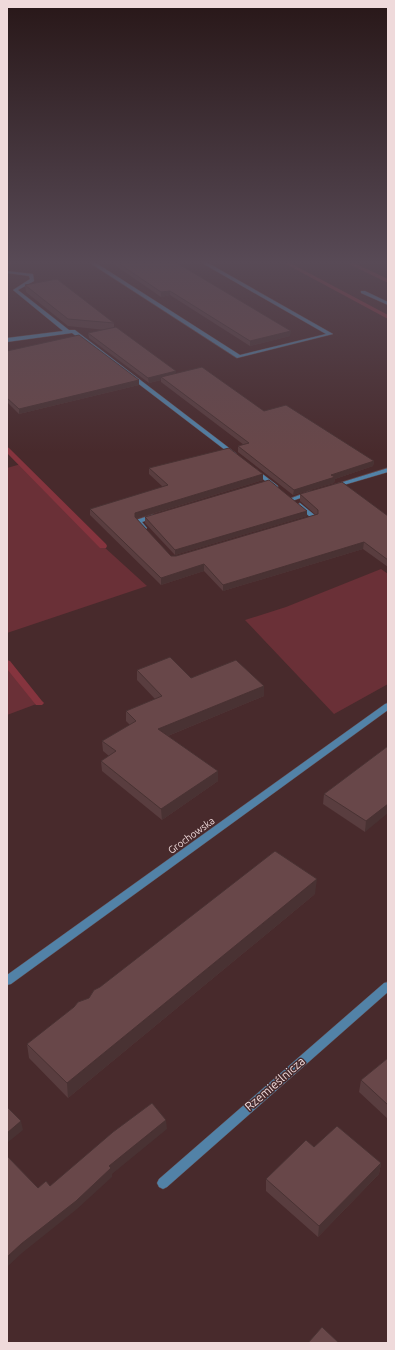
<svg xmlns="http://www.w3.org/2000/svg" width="395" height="1350" viewBox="0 0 395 1350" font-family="Ubuntu,sans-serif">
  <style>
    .green { fill: #6a3037 }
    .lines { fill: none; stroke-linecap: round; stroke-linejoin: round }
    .stream { fill: #85343e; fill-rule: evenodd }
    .service-casing { stroke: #634648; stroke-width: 1 }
    .minor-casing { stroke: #634648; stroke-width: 1 }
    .service { fill: #5282a7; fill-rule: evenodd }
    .minor { fill: #5282a7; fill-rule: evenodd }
    .wall { fill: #593d3f }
    .shaded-wall { fill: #493233 }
    .building { fill: #684749; stroke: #493233 }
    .labels { text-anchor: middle; stroke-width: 3; stroke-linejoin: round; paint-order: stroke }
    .street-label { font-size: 10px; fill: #efdadb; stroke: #482a2c }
    .near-street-label { font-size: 12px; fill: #efdadb; stroke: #482a2c }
  </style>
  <rect width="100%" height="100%" fill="#482a2c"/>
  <path class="green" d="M 21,464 L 103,546 L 147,586 L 7,633 L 7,468 Z
    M 381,569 L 388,574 L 388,684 L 334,714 L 245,620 L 286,607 Z
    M 7,663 L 39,703 L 7,715 Z"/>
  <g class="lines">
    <path class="stream" d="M 7,263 L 14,263 L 7,267 Z
      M 284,263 L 290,263 L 388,315 L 388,319 Z
      M 347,263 L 354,263 L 388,279 L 388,283 Z
      M 7,447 L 9,448 L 106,544 L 107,546 L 106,548 L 100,548 L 7,453 Z
      M 7,660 L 10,661 L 42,701 L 44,703 L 42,705 L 36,705 L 7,669 Z"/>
    <g class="service-casing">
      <path id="service" d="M 90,263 L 96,263 L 240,355 L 326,334 L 202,263 L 208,263 L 333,334 L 237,358 Z
        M 7,271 L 33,274 L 34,281 L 18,290 L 69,330 L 75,330 L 237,454 L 237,456 L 233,456 L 72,333 L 7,342 L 7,338 L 63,331 L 13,290 L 30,279 L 29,276 L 7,273 Z
        M 361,291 L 365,291 L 388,302 L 388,305 L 361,293 Z
        M 388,468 L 388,472 L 337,487 L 335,488 L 332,486 L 333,485 Z
        M 256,469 L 278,486 L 278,488 L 274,488 L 254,472 L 253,471 Z
        M 310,491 L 312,492 L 312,494 L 292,501 L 289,499 Z
        M 300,503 L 317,517 L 317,519 L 306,521 L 306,519 L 310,517 L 298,506 L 297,505 Z
        M 154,514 L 157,516 L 156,517 L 142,522 L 147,528 L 146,529 L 142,529 L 135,521 L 136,520 Z"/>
    </g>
    <g class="minor-casing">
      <path id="minor" d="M 388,703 L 388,710 L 11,984 L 7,985 L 7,975 L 385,704 Z
        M 388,982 L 388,992 L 167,1187 L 163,1189 L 159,1187 L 157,1183 L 159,1179 L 384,983 Z"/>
    </g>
    <use href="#service" class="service"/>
    <use href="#minor" class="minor"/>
  </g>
  <path class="wall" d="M 112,263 L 177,263 L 290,336 L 250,346 L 170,295 L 161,297 Z
    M 25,285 L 114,323 L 114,328 L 176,371 L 176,373 L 264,411 L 374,461 L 373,466 L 335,479 L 334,483 L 293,495 L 238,452 L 238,446 L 244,445 L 161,382 L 161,380 L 149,383 L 89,338 L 88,333 L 105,330 L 68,326 L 26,292 Z
    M 7,351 L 139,380 L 139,385 L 19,414 L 7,402 Z
    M 149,468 L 263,474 L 263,480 L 136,519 L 171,556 L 176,556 L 316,515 L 300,501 L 300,494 L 388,516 L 388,567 L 363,549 L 223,591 L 204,571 L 161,585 L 90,515 L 90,509 L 163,487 L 149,474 Z
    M 307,516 L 175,555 L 145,523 L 145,517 Z
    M 137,670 L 191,678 L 264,686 L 264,696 L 168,736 L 218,781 L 162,820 L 102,771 L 101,761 L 109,756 L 103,751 L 102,741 L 130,725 L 126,721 L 126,711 L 155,699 L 137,680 Z
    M 388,746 L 365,832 L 323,804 L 324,794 Z
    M 315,894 L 68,1098 L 29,1058 L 27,1044 L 89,998 L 100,987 Z
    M 388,1058 L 388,1119 L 359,1092 L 361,1080 Z
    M 314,1147 L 381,1163 L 379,1174 L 318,1237 L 266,1191 L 266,1179 Z"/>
  <path class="shaded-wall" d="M 170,291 L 170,295 L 161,297 L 161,292 Z
    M 291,331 L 290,336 L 250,346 L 250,341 Z
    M 176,371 L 176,376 L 161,377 L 161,380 L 149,383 L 148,378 Z
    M 139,380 L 139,385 L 19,414 L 19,409 Z
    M 374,461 L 373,466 L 335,479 L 334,483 L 293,495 L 294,490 L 331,475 Z
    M 263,474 L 263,480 L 135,519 L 135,513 Z
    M 307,511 L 307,516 L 175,555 L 175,550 Z
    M 364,542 L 363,549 L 223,591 L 223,585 Z
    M 204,564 L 204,571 L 161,585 L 161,578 Z
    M 264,686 L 264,696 L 158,740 L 158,729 Z
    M 218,771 L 218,781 L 162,820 L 161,809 Z
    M 388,804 L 388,813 L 365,832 L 366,821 Z
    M 317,879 L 315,894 L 68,1098 L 67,1083 Z
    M 166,1120 L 167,1129 L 112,1174 L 112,1177 L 77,1209 L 22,1253 L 7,1267 L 7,1257 L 109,1166 Z
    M 21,1121 L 23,1130 L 7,1143 L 7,1133 Z
    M 381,1163 L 379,1174 L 318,1237 L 319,1226 Z"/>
  <path class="building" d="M 118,263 L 177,263 L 291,331 L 250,341 L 170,291 L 161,292 Z
    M 57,279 L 114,323 L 68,319 L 25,285 Z
    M 116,327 L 176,371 L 148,378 L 88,333 Z
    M 79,335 L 139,380 L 19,409 L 7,398 L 7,351 Z
    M 202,367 L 264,411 L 286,405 L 374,461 L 331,475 L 335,477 L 294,490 L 238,446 L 249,443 L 161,377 Z
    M 229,448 L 263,474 L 135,513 L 135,517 L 171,556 L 176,556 L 318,514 L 318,510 L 300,494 L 342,482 L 388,516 L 388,560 L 364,542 L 223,585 L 204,564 L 161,578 L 90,509 L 168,485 L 149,468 Z
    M 269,480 L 307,511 L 175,550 L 145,517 Z
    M 170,657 L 191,678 L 236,660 L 264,686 L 158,729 L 218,771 L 161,809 L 101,761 L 116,751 L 102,741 L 136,721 L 126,711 L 162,696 L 137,670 Z
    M 388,746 L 388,804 L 366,821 L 324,794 Z
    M 275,851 L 317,879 L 67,1083 L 27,1044 L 74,1007 L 78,1002 L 89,998 L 94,990 L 100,987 Z
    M 388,1058 L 388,1105 L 361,1080 Z
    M 152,1103 L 166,1120 L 109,1166 L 111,1168 L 76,1201 L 21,1244 L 7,1257 L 7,1156 L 38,1188 L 46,1181 L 50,1186 L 113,1132 Z
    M 7,1107 L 21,1121 L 7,1133 Z
    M 337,1126 L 381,1163 L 319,1226 L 266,1179 L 306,1140 L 314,1147 Z
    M 322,1327 L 339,1343 L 308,1343 Z"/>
  <linearGradient id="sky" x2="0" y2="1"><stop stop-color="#281718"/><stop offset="0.58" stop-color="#584a56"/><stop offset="1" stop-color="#584a56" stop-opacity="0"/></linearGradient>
  <rect width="395" height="452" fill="url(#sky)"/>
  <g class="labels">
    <g class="street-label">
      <text transform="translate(191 835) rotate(-36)" y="4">Grochowska</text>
    </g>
    <g class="near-street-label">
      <text transform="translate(275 1084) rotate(-41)" y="4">Rzemieślnicza</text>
    </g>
  </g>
  <rect width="395" height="1350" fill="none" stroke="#efdadb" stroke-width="16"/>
</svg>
